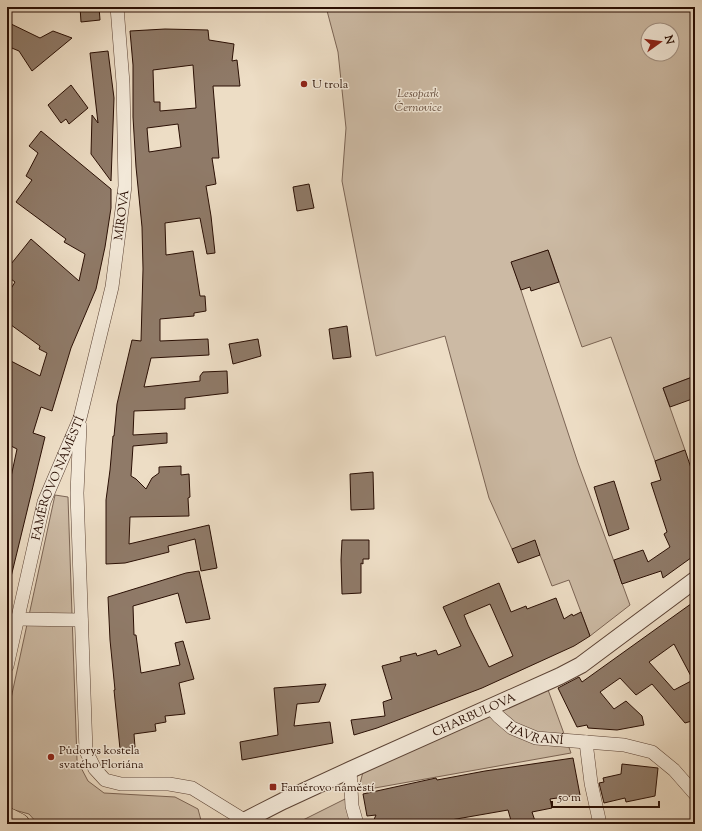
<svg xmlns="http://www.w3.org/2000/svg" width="702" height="831" viewBox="0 0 702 831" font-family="'Sorts Mill Goudy',serif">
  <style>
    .green { fill: #ccbaa4; stroke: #7b6454; fill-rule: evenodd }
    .building { fill: #8f7a68; stroke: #2a0f04; fill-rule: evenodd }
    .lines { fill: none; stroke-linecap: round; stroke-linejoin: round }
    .minor-casing { stroke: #5b4234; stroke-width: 14 }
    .tertiary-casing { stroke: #5b4234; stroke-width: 18 }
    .trunk-casing { stroke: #2a0f04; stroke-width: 22 }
    .minor { stroke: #f3e9d9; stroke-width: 13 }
    .tertiary { stroke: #f3e9d9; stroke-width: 16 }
    .trunk { stroke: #edddc5; stroke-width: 21 }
    .poi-dot { fill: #8f2418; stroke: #f3e9d9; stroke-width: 1.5 }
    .labels { text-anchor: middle; stroke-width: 3; stroke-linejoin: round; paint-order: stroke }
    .poi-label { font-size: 12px; fill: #2a0f04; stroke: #f3e9d9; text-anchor: start }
    .park-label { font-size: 12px; font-style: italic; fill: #634b3c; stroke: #f3e9d9 }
    .street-label { font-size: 12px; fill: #2a0f04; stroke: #f3e9d9 }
  </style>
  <rect width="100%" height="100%" fill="#edddc5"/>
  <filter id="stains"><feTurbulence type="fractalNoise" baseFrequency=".005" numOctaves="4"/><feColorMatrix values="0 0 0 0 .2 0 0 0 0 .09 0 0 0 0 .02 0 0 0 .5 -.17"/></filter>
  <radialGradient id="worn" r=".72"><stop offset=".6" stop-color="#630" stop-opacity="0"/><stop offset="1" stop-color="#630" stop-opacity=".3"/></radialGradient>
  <path class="green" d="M 326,7 L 695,7 L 695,376 L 663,388 L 685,450 L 655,461 L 611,337 L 582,347 L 548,250 L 512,263 L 578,463 L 630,605 L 590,636 L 569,580 L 552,586 L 540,555 L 512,549 L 489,498 L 445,336 L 376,356 L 342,181 L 346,128 L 338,52 ZM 648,30 L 672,30 L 672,54 L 648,54 Z
    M 55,495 L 68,497 L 77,760 L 88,781 L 104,793 L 175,797 L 198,809 L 202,824 L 38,824 L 29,814 L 7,808 L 7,717 Z
    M 547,687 L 571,753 L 358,791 L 363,772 Z
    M 345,799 L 354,824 L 295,824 Z"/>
  <path class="building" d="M 80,7 L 99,7 L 100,20 L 81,22 Z
    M 7,22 L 40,38 L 53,31 L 72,38 L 32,71 L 19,51 L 7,46 Z
    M 165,29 L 208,30 L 209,40 L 234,44 L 232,61 L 237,60 L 240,86 L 213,86 L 219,158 L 212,158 L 216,184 L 206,186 L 211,216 L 215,253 L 207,254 L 200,218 L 165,223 L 166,255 L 193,251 L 200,296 L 205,296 L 206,311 L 194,313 L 194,316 L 160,319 L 160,341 L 208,339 L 209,355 L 151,358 L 144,387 L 200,381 L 200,376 L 203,372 L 227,371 L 228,393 L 185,398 L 185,409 L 134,411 L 133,435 L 167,433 L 167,443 L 133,446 L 131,476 L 136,479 L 146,489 L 152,478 L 159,473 L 159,467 L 181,466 L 181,475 L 189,474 L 190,497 L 188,498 L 189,516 L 130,517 L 129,544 L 209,525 L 217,568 L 201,571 L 195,539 L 168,546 L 169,552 L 125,563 L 106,564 L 106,500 L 110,470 L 113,436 L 114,436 L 117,404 L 132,340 L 141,341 L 143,269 L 142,227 L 136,167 L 133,117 L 133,65 L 130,31 ZM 193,65 L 196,108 L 160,111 L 160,102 L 154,102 L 153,70 ZM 178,124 L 181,147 L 149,152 L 147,128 Z
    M 108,51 L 114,98 L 111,181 L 91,154 L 92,115 L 98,123 L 90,53 Z
    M 71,85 L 88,108 L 69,124 L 66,119 L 61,123 L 48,105 Z
    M 41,131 L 111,189 L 111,208 L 105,247 L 96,289 L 71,348 L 52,411 L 41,407 L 33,433 L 45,437 L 11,577 L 7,576 L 7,475 L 11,477 L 17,449 L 7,444 L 7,359 L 40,376 L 47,353 L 39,349 L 40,346 L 7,322 L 7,295 L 15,282 L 7,276 L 7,269 L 31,239 L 79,281 L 85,254 L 64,242 L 66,239 L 16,202 L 32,180 L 26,176 L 38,153 L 29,146 Z
    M 309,184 L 314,208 L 297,211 L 293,187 Z
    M 548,250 L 559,282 L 531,291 L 530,287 L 521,290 L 511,262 Z
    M 347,326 L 351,357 L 333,359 L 329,329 Z
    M 258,339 L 261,356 L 233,364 L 229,344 Z
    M 695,376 L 695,398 L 670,407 L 663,388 Z
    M 685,450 L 695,480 L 695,555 L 663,578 L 661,571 L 622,584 L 614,560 L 643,550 L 648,562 L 670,547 L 664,534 L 667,532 L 651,483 L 661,480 L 655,461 Z
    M 373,472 L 374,509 L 351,510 L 350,474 Z
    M 614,481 L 629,529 L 609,536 L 594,487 Z
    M 342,540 L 369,540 L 369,559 L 363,559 L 363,564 L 361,563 L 361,593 L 342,594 L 341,560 Z
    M 535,540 L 540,555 L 518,563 L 512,549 Z
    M 199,571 L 210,619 L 186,623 L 178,593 L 133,606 L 134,635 L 136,635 L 141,673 L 180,665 L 175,643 L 183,641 L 194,679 L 179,683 L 185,714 L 165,716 L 166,722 L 155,724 L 156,731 L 134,734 L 135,747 L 120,749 L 114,690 L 115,690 L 110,640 L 108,597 L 186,573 Z
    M 499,583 L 511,612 L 526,606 L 527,609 L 556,598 L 564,619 L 572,614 L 573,616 L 581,612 L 590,636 L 574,646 L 482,688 L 377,728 L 354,735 L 351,720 L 385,716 L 383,702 L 392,699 L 382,666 L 401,661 L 400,657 L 416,653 L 417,656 L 436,650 L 438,655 L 461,646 L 443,607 ZM 490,604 L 513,656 L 489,667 L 468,625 L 464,615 Z
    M 695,601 L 695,720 L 685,723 L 652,684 L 636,695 L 620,678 L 600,692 L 614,709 L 626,701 L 642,716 L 644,725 L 617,730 L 588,728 L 587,725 L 577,727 L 558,688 L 579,677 L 582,682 ZM 674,644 L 693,680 L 674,690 L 649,662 Z
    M 326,684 L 319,702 L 297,704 L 294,726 L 330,722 L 333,743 L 242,760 L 240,742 L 278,735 L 274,688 Z
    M 573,758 L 580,795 L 550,799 L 552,808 L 532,812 L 536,824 L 512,824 L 508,810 L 445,821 L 446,824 L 372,824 L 376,815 L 367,816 L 363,794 L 436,778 L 437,780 L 485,771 Z
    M 622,764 L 658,768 L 655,796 L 626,802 L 625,798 L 604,803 L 599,783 L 604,782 L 603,778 L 621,774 Z"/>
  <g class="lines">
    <g class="minor-casing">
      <g id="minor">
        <path d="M 80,426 L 77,493 L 86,751 L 95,769 L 105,780 L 121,784 L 169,784 L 192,788 L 244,820 L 247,824"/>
        <path d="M 17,619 L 81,620"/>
        <path id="s1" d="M 7,666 L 44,502 L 80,418 L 112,287 L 125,186 L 123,83 L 117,7"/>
        <path id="s2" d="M 491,708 L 498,716 L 512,728 L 536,738 L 624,745 L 652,752 L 674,770 L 695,794"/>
        <path d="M 586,742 L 591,783 L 600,824"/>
        <path d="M 350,770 L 352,806 L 357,824"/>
      </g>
    </g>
    <g class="tertiary-casing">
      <g id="tertiary">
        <path id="s3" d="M 238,824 L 283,801 L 350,770 L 560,676 L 581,665 L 695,580"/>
      </g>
    </g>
    <g class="trunk-casing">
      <path id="trunk" d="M 7,818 L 19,824"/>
    </g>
    <use href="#minor" class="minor"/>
    <use href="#tertiary" class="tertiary"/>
    <use href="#trunk" class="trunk"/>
  </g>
  <g class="poi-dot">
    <circle cx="304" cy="84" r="4"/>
    <circle cx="51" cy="757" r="4"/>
    <rect x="269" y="783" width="8" height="8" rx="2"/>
  </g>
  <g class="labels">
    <g class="poi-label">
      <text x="312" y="88">U trola</text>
      <text x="59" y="754">Půdorys kostela<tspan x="59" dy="14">svatého Floriána</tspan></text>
      <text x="281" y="791">Faměrovo náměstí</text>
    </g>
    <g class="park-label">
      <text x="418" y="97">Lesopark<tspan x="418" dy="14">Černovice</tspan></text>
    </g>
    <g class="street-label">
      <text dy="4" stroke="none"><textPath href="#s1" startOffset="467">MÍROVÁ</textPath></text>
      <text dy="4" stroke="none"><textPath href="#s1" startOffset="195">FAMĚROVO NÁMĚSTÍ</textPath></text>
      <text dy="4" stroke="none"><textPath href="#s3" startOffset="260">CHARBULOVA</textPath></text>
      <text dy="4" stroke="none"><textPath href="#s2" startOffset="53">HAVRANÍ</textPath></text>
    </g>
  </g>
  <rect width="702" height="831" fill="none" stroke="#edddc5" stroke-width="24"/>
  <rect x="8" y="8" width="686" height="815" fill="none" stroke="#2a0f04" stroke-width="2"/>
  <rect x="12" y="12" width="678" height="807" fill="none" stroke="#2a0f04"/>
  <g transform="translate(660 42) rotate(76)"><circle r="19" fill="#f3e9d9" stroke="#a39284"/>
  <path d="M0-3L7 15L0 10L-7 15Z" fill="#8f2418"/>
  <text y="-6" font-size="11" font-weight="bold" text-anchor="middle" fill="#2a0f04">N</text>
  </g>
  <path d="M552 801v6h107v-6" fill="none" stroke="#2a0f04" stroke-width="2"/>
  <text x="558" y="801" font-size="12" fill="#2a0f04" stroke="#f3e9d9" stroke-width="3" paint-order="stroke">50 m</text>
  <rect width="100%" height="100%" filter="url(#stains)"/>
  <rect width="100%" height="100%" fill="url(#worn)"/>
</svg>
